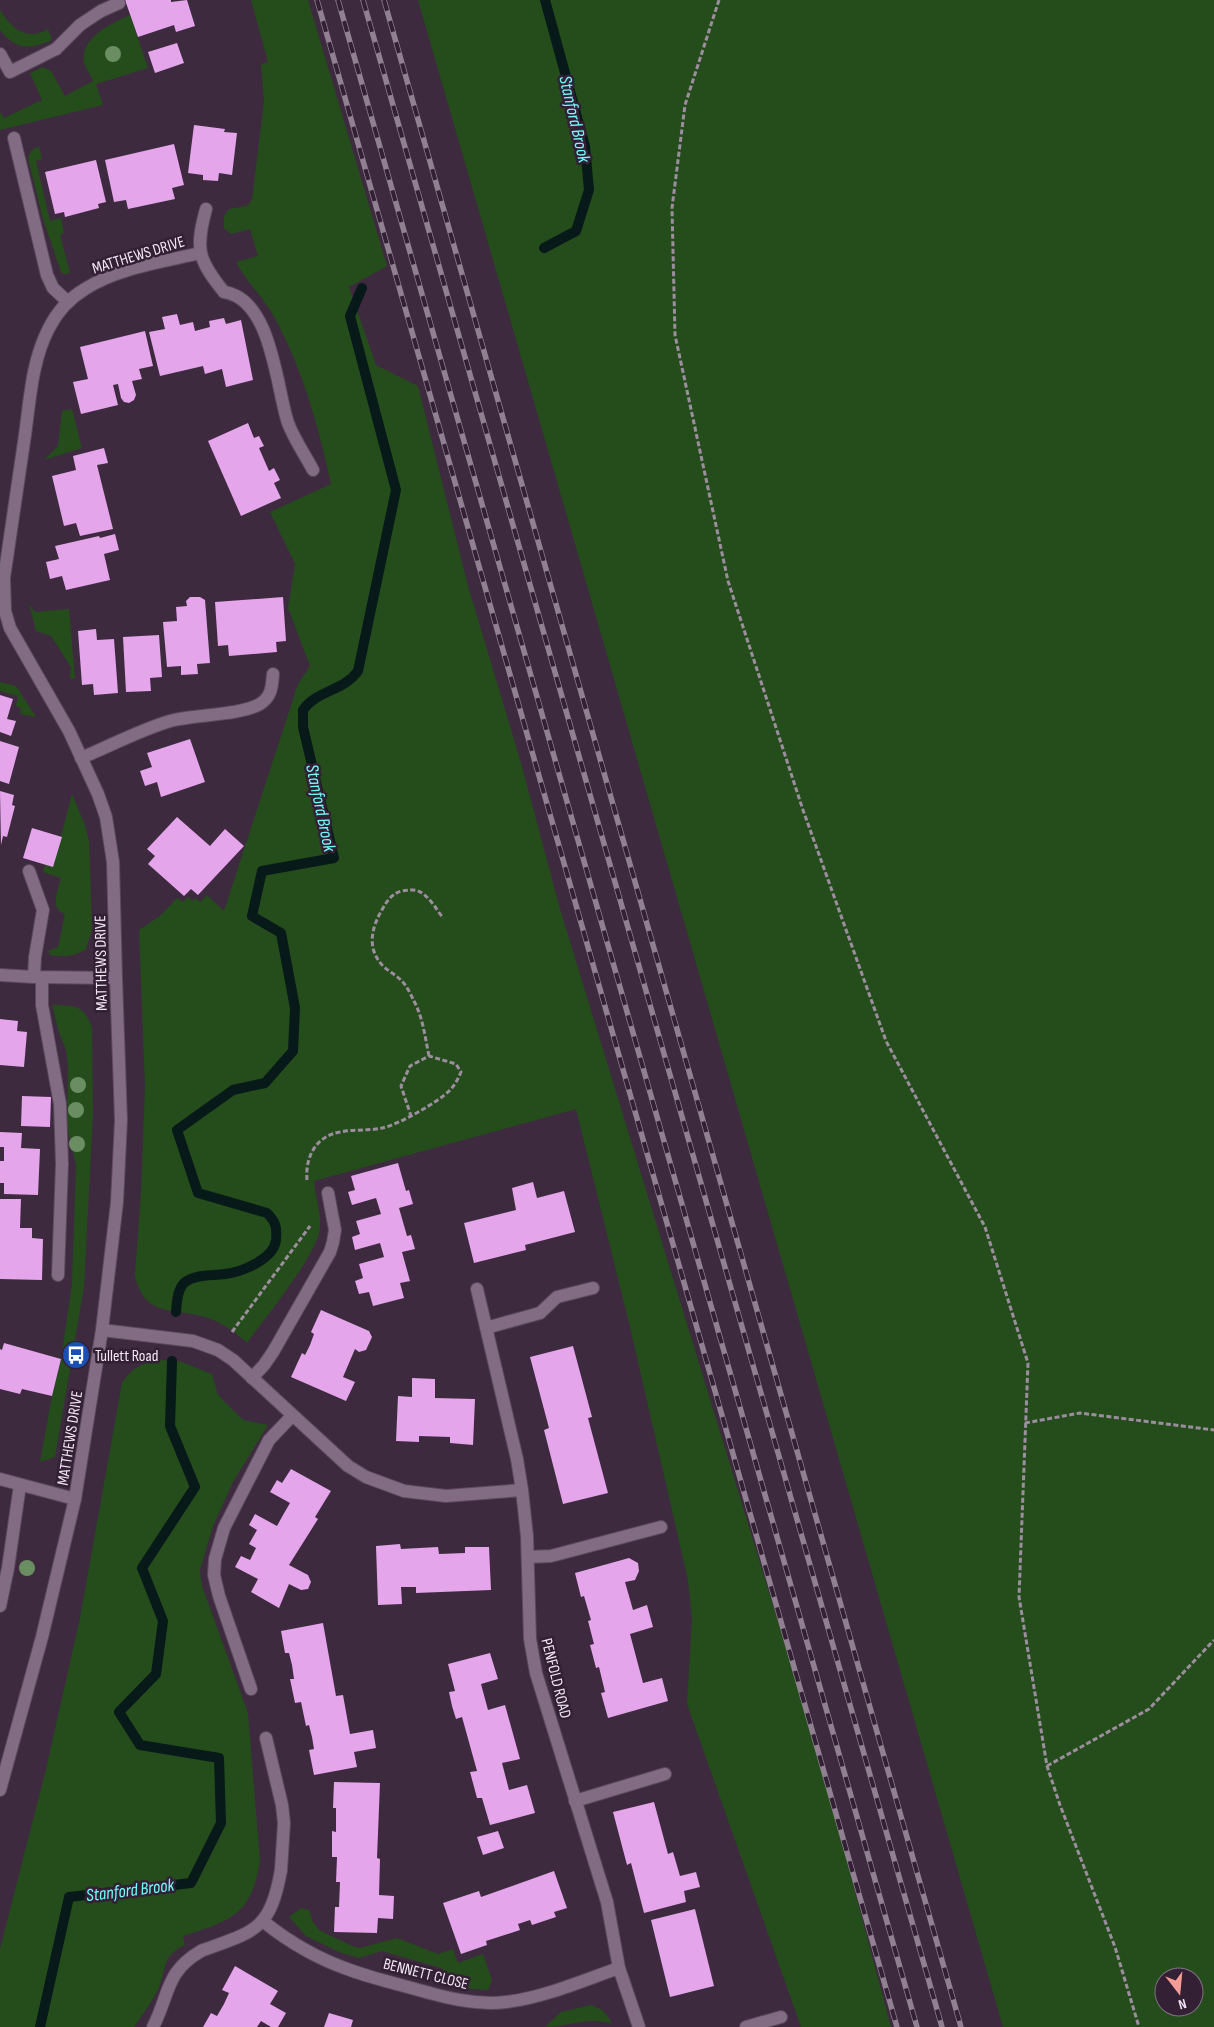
<svg xmlns="http://www.w3.org/2000/svg" width="1214" height="2027" viewBox="0 0 1214 2027" font-family="'Sofia Sans Condensed',sans-serif">
  <style>
    .green { fill: #254d1c; fill-rule: evenodd }
    .lines { fill: none; stroke-linecap: round; stroke-linejoin: round }
    .stream { stroke: #071919; stroke-width: 10 }
    .building { fill: #e4a5eb }
    .service-casing { stroke: #5a495c; stroke-width: 14 }
    .minor-casing { stroke: #5a495c; stroke-width: 14 }
    .tertiary-casing { stroke: #5a495c; stroke-width: 14 }
    .path { stroke: #9d8e9f; stroke-width: 3; stroke-dasharray: 5 2.5; stroke-linecap: butt }
    .service { stroke: #826c84; stroke-width: 12 }
    .minor { stroke: #826c84; stroke-width: 12 }
    .tertiary { stroke: #826c84; stroke-width: 12 }
    .rail-casing { stroke: #908092; stroke-width: 5.5 }
    .rail { stroke: #332035; stroke-width: 4; stroke-dasharray: 11; stroke-linecap: butt }
    .tree { fill: #6b8d62 }
    .labels { text-anchor: middle; stroke-width: 5; stroke-linejoin: round; paint-order: stroke }
    .street-label { font-size: 16px; fill: #f3e7f5; stroke: #332035 }
    .poi-label { font-size: 16px; fill: #f3e7f5; stroke: #332035; text-anchor: start }
    .water-label { font-size: 18px; font-style: italic; fill: #74fdfe; stroke: #332035 }
  </style>
  <rect width="100%" height="100%" fill="#3d2a3f"/>
  <path class="green" d="M 251,0 L 308,0 L 387,266 L 349,287 L 376,365 L 418,386 L 468,586 L 521,763 L 560,909 L 817,1749 L 891,2027 L 801,2027 L 687,1704 L 692,1618 L 688,1580 L 630,1327 L 576,1109 L 314,1181 C 315,1196 321,1212 320,1227 C 319,1253 264,1319 247,1343 C 235,1332 223,1323 208,1318 C 175,1307 145,1319 135,1276 L 141,1192 L 145,1087 L 139,930 L 160,916 L 177,898 L 183,902 L 188,897 L 193,901 L 195,898 L 200,902 L 207,895 L 224,911 L 298,684 L 310,666 L 288,608 L 295,564 L 270,512 L 331,484 C 319,427 301,364 272,313 C 261,295 246,281 236,262 L 258,256 L 250,229 L 231,234 L 224,228 L 224,216 L 229,209 L 247,206 L 252,200 L 264,101 L 261,64 L 268,62 Z
    M 418,0 L 1214,0 L 1214,2027 L 1003,2027 ZM 1164,1977 L 1194,1977 L 1194,2007 L 1164,2007 Z
    M 0,10 C 11,28 27,42 48,29 L 52,40 C 30,50 16,50 0,30 Z
    M 130,15 L 148,68 L 96,84 L 103,105 L 0,130 L 0,112 L 4,118 L 42,100 L 30,73 L 43,67 L 51,71 L 65,96 L 93,81 C 91,75 86,69 84,63 C 80,37 111,24 130,15 Z
    M 39,146 L 42,159 L 36,161 L 50,221 L 61,218 L 64,233 L 60,235 L 70,273 L 64,274 L 61,272 L 43,219 L 28,158 L 31,151 Z
    M 72,409 L 82,448 L 44,460 L 58,446 L 62,411 Z
    M 29,604 L 35,612 L 69,609 L 75,678 L 70,679 L 71,667 L 51,636 L 36,631 Z
    M 0,682 L 16,686 L 36,717 L 20,714 L 21,708 L 16,706 L 18,696 L 0,691 Z
    M 72,794 L 85,825 L 89,841 L 92,930 L 86,949 C 74,957 64,957 50,955 L 48,951 L 58,947 L 65,914 C 49,909 58,890 61,878 L 43,872 L 45,864 L 53,866 Z
    M 52,1005 C 75,1006 84,1004 92,1028 L 93,1114 L 84,1287 L 55,1457 L 40,1462 L 52,1396 L 61,1359 L 72,1284 L 76,1165 L 67,1126 L 68,1065 L 66,1050 L 59,1032 Z
    M 158,1360 L 179,1361 L 212,1374 L 218,1395 L 243,1420 L 268,1425 L 233,1482 L 213,1526 L 200,1570 L 202,1586 L 248,1713 L 260,1861 C 251,1916 231,1920 183,1936 L 185,1945 C 161,1956 167,1969 158,1990 C 151,2003 142,2015 134,2027 L 0,2027 L 0,1949 L 46,1769 L 80,1618 L 122,1383 C 132,1368 140,1364 158,1360 Z
    M 301,1908 L 309,1910 L 313,1922 L 319,1930 L 352,1946 L 360,1948 L 397,1938 L 438,1954 L 453,1949 L 458,1963 L 483,1954 L 492,1980 L 488,1990 L 459,1988 L 441,1968 L 382,1951 L 359,1958 L 339,1952 L 306,1936 L 289,1917 Z
    M 591,2005 C 602,2009 607,2013 612,2024 C 589,2016 568,2027 545,2027 L 561,2012 Z"/>
  <g class="lines">
    <path class="stream" d="M 544,248 L 576,231 L 589,190 L 585,146 L 545,0
      M 176,1312 C 177,1302 177,1291 184,1283 C 194,1274 212,1276 225,1274 C 242,1272 274,1259 276,1240 C 277,1227 276,1222 267,1213 L 198,1193 L 177,1130 L 233,1090 L 265,1083 L 293,1051 L 295,1008 L 281,933 L 252,916 L 262,871 L 334,858 L 303,727 L 303,710 C 317,690 344,691 358,671 L 396,490 L 350,316 L 362,288
      M 40,2027 L 69,1897 L 191,1883 L 221,1823 L 219,1758 L 140,1745 L 119,1712 L 156,1674 L 163,1621 L 142,1568 L 195,1487 L 170,1426 L 172,1361"/>
  </g>
  <path class="building" d="M 125,0 L 171,0 L 171,2 L 187,0 L 195,26 L 176,32 L 174,25 L 138,37 Z
    M 177,43 L 184,63 L 155,73 L 148,52 Z
    M 194,125 L 225,129 L 224,132 L 237,133 L 232,175 L 219,173 L 218,181 L 203,180 L 203,175 L 188,173 Z
    M 174,144 L 184,185 L 172,188 L 175,199 L 128,209 L 126,200 L 114,202 L 105,160 Z
    M 96,160 L 106,202 L 98,204 L 99,208 L 65,217 L 64,212 L 55,214 L 45,172 Z
    M 177,314 L 180,325 L 193,322 L 195,331 L 210,327 L 209,321 L 224,318 L 226,324 L 241,320 L 253,380 L 226,387 L 222,369 L 205,374 L 203,366 L 160,376 L 149,332 L 165,329 L 162,317 Z
    M 145,331 L 153,366 L 139,369 L 142,379 L 132,381 L 136,395 L 134,400 L 129,403 L 124,402 L 121,398 L 118,384 L 113,385 L 118,405 L 81,414 L 73,382 L 88,379 L 80,347 Z
    M 248,423 L 254,438 L 259,436 L 264,446 L 259,448 L 269,471 L 274,468 L 280,480 L 274,483 L 281,498 L 241,516 L 208,441 Z
    M 104,448 L 108,463 L 97,465 L 113,529 L 80,536 L 76,523 L 64,526 L 52,476 L 76,470 L 73,456 Z
    M 115,534 L 119,550 L 104,554 L 110,580 L 66,590 L 62,576 L 50,579 L 46,562 L 59,559 L 55,546 L 99,536 L 100,538 Z
    M 190,597 L 200,597 L 205,600 L 210,663 L 197,664 L 198,674 L 181,675 L 181,666 L 167,667 L 163,622 L 177,621 L 176,607 L 187,606 L 186,601 Z
    M 283,597 L 286,641 L 276,642 L 277,652 L 229,656 L 228,645 L 218,646 L 215,602 Z
    M 96,629 L 97,640 L 114,639 L 118,693 L 94,695 L 93,684 L 82,685 L 78,631 Z
    M 159,635 L 162,677 L 150,678 L 151,691 L 126,692 L 123,637 Z
    M 0,695 L 13,699 L 7,719 L 16,721 L 11,736 L 0,732 Z
    M 190,739 L 205,782 L 161,797 L 157,782 L 145,786 L 140,771 L 152,767 L 147,753 Z
    M 0,741 L 19,747 L 9,784 L 0,781 Z
    M 0,791 L 14,795 L 12,805 L 15,806 L 7,837 L 3,836 L 1,845 Z
    M 177,817 L 210,846 L 225,829 L 244,846 L 198,895 L 191,889 L 184,896 L 148,864 L 155,856 L 147,849 Z
    M 32,828 L 62,837 L 53,867 L 23,858 Z
    M 0,1019 L 18,1021 L 17,1031 L 27,1032 L 24,1067 L 0,1065 Z
    M 22,1096 L 51,1097 L 50,1127 L 21,1126 Z
    M 0,1132 L 22,1133 L 21,1148 L 40,1149 L 38,1195 L 4,1194 L 4,1183 L 0,1183 L 0,1161 L 4,1161 L 4,1147 L 0,1147 Z
    M 398,1163 L 406,1191 L 409,1190 L 413,1204 L 399,1208 L 407,1236 L 411,1235 L 415,1249 L 402,1252 L 410,1281 L 400,1283 L 404,1298 L 373,1306 L 369,1292 L 359,1294 L 355,1281 L 363,1278 L 359,1264 L 384,1257 L 380,1243 L 355,1250 L 352,1237 L 360,1234 L 356,1221 L 381,1214 L 376,1198 L 352,1205 L 348,1192 L 355,1190 L 351,1176 Z
    M 533,1182 L 537,1198 L 564,1191 L 575,1232 L 525,1245 L 526,1250 L 474,1263 L 464,1223 L 516,1210 L 512,1188 Z
    M 0,1199 L 21,1199 L 20,1228 L 32,1228 L 32,1238 L 43,1239 L 42,1280 L 0,1279 Z
    M 321,1310 L 369,1331 L 372,1337 L 366,1350 L 359,1352 L 355,1349 L 343,1377 L 355,1382 L 346,1401 L 291,1377 L 302,1353 L 305,1355 L 310,1345 L 314,1334 L 311,1332 Z
    M 4,1343 L 61,1359 L 52,1396 L 22,1389 L 20,1394 L 0,1389 L 0,1349 L 2,1350 Z
    M 573,1346 L 592,1417 L 588,1418 L 608,1493 L 563,1504 L 544,1430 L 549,1428 L 530,1357 Z
    M 412,1378 L 435,1379 L 435,1398 L 475,1399 L 473,1445 L 450,1443 L 450,1437 L 419,1436 L 419,1442 L 396,1441 L 398,1396 L 412,1397 Z
    M 291,1469 L 331,1491 L 315,1517 L 318,1519 L 289,1565 L 308,1575 L 311,1582 L 308,1589 L 301,1590 L 289,1584 L 279,1608 L 251,1592 L 258,1579 L 235,1567 L 241,1556 L 250,1560 L 256,1548 L 249,1544 L 257,1530 L 249,1525 L 255,1514 L 277,1526 L 283,1515 L 290,1503 L 270,1492 L 277,1480 L 282,1483 Z
    M 400,1544 L 401,1549 L 438,1547 L 439,1554 L 465,1553 L 465,1547 L 489,1547 L 491,1590 L 416,1593 L 416,1587 L 401,1587 L 402,1604 L 378,1605 L 376,1546 Z
    M 629,1558 L 638,1563 L 639,1571 L 635,1580 L 625,1582 L 633,1610 L 647,1605 L 653,1627 L 630,1634 L 643,1683 L 662,1678 L 668,1701 L 608,1718 L 601,1693 L 605,1692 L 599,1667 L 596,1668 L 590,1645 L 594,1644 L 588,1621 L 591,1620 L 584,1596 L 581,1597 L 575,1573 Z
    M 323,1623 L 336,1696 L 343,1695 L 350,1734 L 373,1730 L 376,1748 L 354,1752 L 357,1767 L 314,1775 L 309,1750 L 314,1749 L 312,1737 L 309,1725 L 306,1726 L 301,1702 L 295,1703 L 290,1679 L 294,1679 L 292,1665 L 289,1653 L 285,1653 L 281,1631 Z
    M 490,1653 L 498,1679 L 481,1684 L 488,1710 L 505,1705 L 520,1759 L 502,1763 L 509,1790 L 527,1785 L 535,1813 L 490,1825 L 482,1798 L 477,1798 L 470,1772 L 477,1771 L 462,1717 L 456,1719 L 452,1706 L 449,1692 L 455,1691 L 448,1664 Z
    M 334,1782 L 380,1783 L 377,1858 L 380,1859 L 379,1895 L 394,1896 L 393,1919 L 378,1918 L 377,1933 L 334,1932 L 335,1907 L 339,1907 L 340,1882 L 336,1882 L 337,1857 L 332,1857 L 332,1831 L 336,1832 L 336,1808 L 333,1808 Z
    M 654,1802 L 668,1854 L 673,1852 L 680,1876 L 696,1872 L 700,1887 L 684,1891 L 686,1902 L 644,1913 L 631,1863 L 627,1865 L 613,1812 Z
    M 498,1831 L 504,1848 L 483,1855 L 477,1837 Z
    M 554,1871 L 567,1908 L 554,1912 L 556,1917 L 532,1925 L 530,1920 L 518,1924 L 520,1930 L 486,1941 L 487,1945 L 461,1954 L 443,1903 L 479,1891 L 481,1897 Z
    M 695,1909 L 714,1986 L 670,1997 L 651,1920 Z
    M 235,1966 L 278,1991 L 270,2004 L 286,2013 L 278,2027 L 271,2027 L 261,2021 L 257,2027 L 203,2027 L 211,2013 L 217,2016 L 224,2004 L 229,1993 L 222,1990 Z
    M 329,2013 L 353,2020 L 351,2027 L 324,2027 Z"/>
  <g class="lines">
    <g class="service-casing">
      <path id="service" d="M 56,49 L 80,25 L 101,11 L 119,3
        M 14,138 L 47,275 L 53,288 L 68,302
        M 224,292 C 272,299 276,387 288,423 C 294,439 305,455 313,470
        M 81,758 C 110,746 140,730 170,721 C 196,714 238,716 260,704 C 272,696 272,686 273,674
        M 29,871 L 43,910 L 35,957 L 34,977
        M 42,978 L 42,1005 L 60,1104 L 62,1164 L 58,1275
        M 540,1313 L 557,1297 L 593,1288
        M 252,1378 L 264,1365 L 273,1352 L 330,1252 L 333,1242 L 335,1230 L 328,1193
        M 528,1557 L 551,1556 L 661,1527
        M 0,1606 L 8,1568 L 20,1485
        M 251,1689 L 219,1596 L 214,1575 L 215,1559 L 224,1528 L 269,1440 L 292,1416
        M 266,1738 L 282,1805 L 284,1823 L 281,1870
        M 575,1801 L 665,1774
        M 153,2027 C 170,1994 165,1972 201,1951
        M 746,2027 L 781,2017"/>
    </g>
    <g class="minor-casing">
      <path id="minor" d="M 0,54 L 10,72 L 56,49
        M 206,209 C 195,249 198,260 224,292
        M 116,978 L 113,862 L 106,817 L 98,794 L 69,731 L 10,628 L 5,611 L 4,578 C 11,530 18,482 25,435 C 30,399 32,360 49,328 C 57,312 70,298 85,289 C 118,268 162,262 200,253
        M 477,1289 L 517,1459 L 522,1490 L 527,1536 L 530,1639 L 536,1673 L 607,1902 L 619,1968 L 639,2027
        M 486,1328 L 540,1313
        M 102,1330 L 193,1341 L 218,1350 L 233,1360 L 348,1466 L 366,1477 L 404,1491 L 446,1496 L 522,1490
        M 0,1479 L 75,1499
        M 264,1922 C 289,1942 318,1959 350,1970 C 369,1977 389,1982 408,1987 C 440,1996 472,2006 506,2002 C 543,1998 584,1980 619,1968
        M 201,1951 C 255,1931 270,1931 281,1870"/>
    </g>
    <g class="tertiary-casing">
      <path id="tertiary" d="M 0,975 L 34,977 L 116,978 L 121,1120 L 117,1202 L 102,1330 L 75,1499 L 42,1637 L 0,1790"/>
    </g>
    <path class="path" d="M 719,0 L 685,105 L 672,208 L 675,335 L 728,581 L 803,810 L 886,1041 L 985,1227 L 1028,1363 L 1019,1597 L 1047,1766 L 1060,1805 L 1115,1947 L 1139,2027
      M 429,1056 C 425,1037 423,1018 414,1001 C 411,995 407,986 402,981 C 397,976 390,972 384,967 C 366,949 371,928 383,908 C 391,894 397,890 413,890 C 426,890 436,909 443,918
      M 307,1180 C 305,1157 316,1136 340,1132 C 354,1129 369,1131 382,1128 C 398,1125 438,1102 449,1091 C 455,1085 458,1079 461,1072 L 456,1064 L 429,1056 L 410,1066 L 401,1086 L 411,1116
      M 232,1332 L 310,1226
      M 1025,1423 L 1080,1413 L 1214,1430
      M 1047,1766 L 1149,1709 L 1214,1640"/>
    <use href="#service" class="service"/>
    <use href="#minor" class="minor"/>
    <use href="#tertiary" class="tertiary"/>
    <g class="rail-casing">
      <path id="rail" d="M 317,0 L 897,2027
        M 338,0 L 917,2027
        M 363,0 L 942,2027
        M 384,0 L 961,2027"/>
    </g>
    <use href="#rail" class="rail"/>
  </g>
  <g class="tree">
    <circle cx="113" cy="54" r="8"/>
    <circle cx="78" cy="1085" r="8"/>
    <circle cx="76" cy="1110" r="8"/>
    <circle cx="77" cy="1144" r="8"/>
    <circle cx="27" cy="1568" r="8"/>
  </g>
  <defs>
    <g id="bus-disc" transform="scale(1.4375)"><circle r="9.5" fill="#1a4fb4" stroke="#332035"/><path d="M-5-6H5V4H4V6H2V4H-2V6H-4V4H-5ZM-3.5-4V0h7V-4ZM-3.5 1.2v1.5H-2V1.2ZM2 1.2v1.5H3.5V1.2Z" fill="#fff"/></g>
  </defs>
  <g fill-rule="evenodd">
    <use href="#bus-disc" x="76" y="1355"/>
  </g>
  <g class="labels">
    <g class="street-label">
      <text transform="translate(138 254) rotate(-17)" y="6">MATTHEWS DRIVE</text>
      <text transform="translate(100 963) rotate(-91)" y="6">MATTHEWS DRIVE</text>
      <text transform="translate(69 1438) rotate(-81)" y="6">MATTHEWS DRIVE</text>
      <text transform="translate(557 1678) rotate(76)" y="6">PENFOLD ROAD</text>
      <text transform="translate(426 1973) rotate(14)" y="6">BENNETT CLOSE</text>
    </g>
    <g class="poi-label">
      <text x="95" y="1361">Tullett Road</text>
    </g>
    <g class="water-label">
      <text transform="translate(575 119) rotate(77)" y="6">Stanford Brook</text>
      <text transform="translate(321 808) rotate(78)" y="6">Stanford Brook</text>
      <text transform="translate(130 1890) rotate(-7)" y="6">Stanford Brook</text>
    </g>
  </g>
  <g transform="translate(1179 1992) rotate(164)"><circle r="24" fill="#332035" stroke="#807082"/>
  <path d="M0-4L9 19L0 12L-9 19Z" fill="#f59c95"/>
  <text y="-8" font-size="14" font-weight="bold" text-anchor="middle" fill="#f3e7f5">N</text>
  </g>
</svg>
